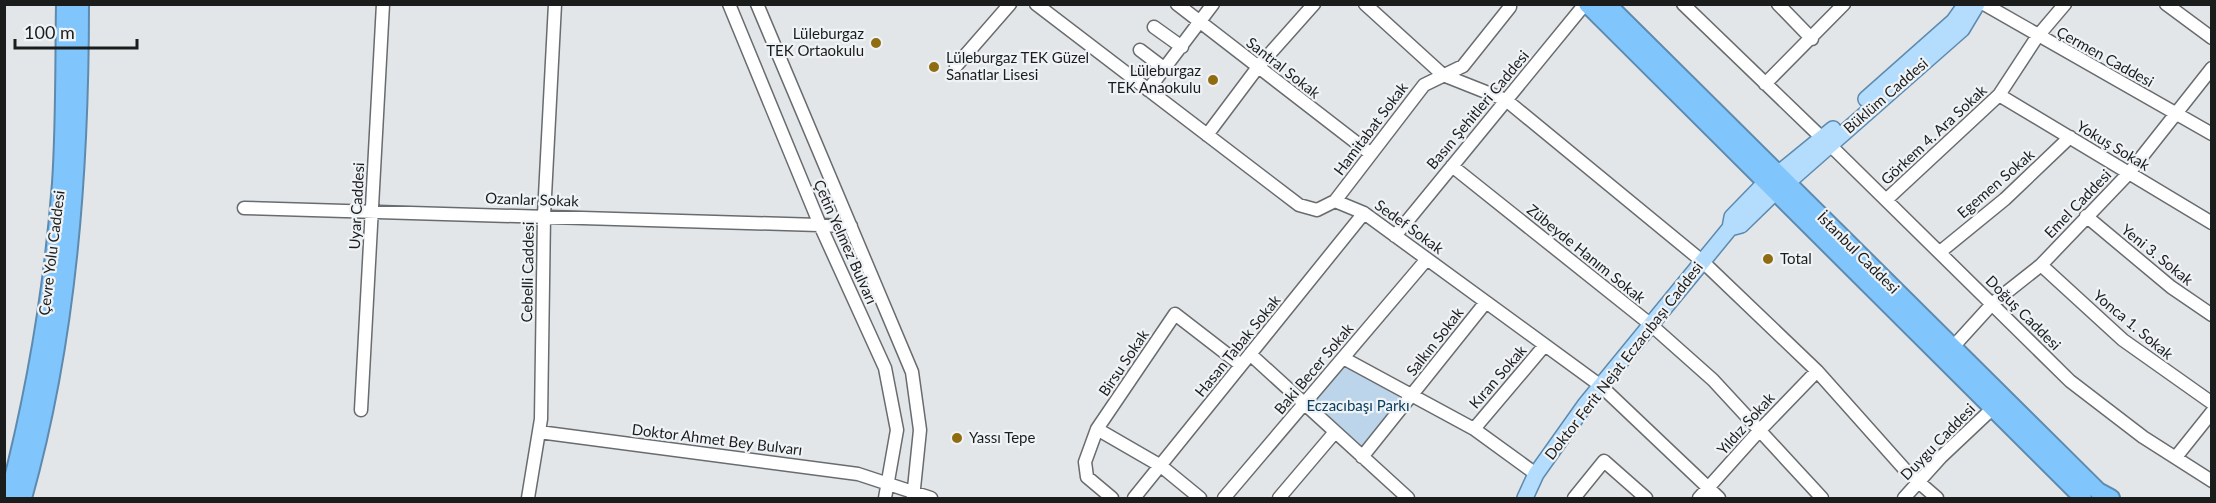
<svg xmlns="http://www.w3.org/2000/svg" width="2216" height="503" viewBox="0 0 2216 503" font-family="Lato,sans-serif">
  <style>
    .green { fill: #bcd5ea }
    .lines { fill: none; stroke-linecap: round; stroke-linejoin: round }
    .minor-casing { stroke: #696c6e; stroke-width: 15 }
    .major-casing { stroke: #5d8aae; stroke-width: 18 }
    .highway-casing { stroke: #5d8aae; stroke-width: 20 }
    .minor { stroke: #fff; stroke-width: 12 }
    .major { stroke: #b3dcfd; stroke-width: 15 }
    .highway { stroke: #80c5fc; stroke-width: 16 }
    .poi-dot { fill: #906c11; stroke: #f0f3f6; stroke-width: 2 }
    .labels { text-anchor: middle; stroke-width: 4.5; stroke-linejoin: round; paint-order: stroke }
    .poi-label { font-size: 15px; fill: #1b1d1d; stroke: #f0f3f6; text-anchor: start }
    .street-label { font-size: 15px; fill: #1b1d1d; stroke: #f0f3f6 }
    .park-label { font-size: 15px; fill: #093e60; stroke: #f0f3f6 }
  </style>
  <rect width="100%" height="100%" fill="#e3e6e8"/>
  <path class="green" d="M 1343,362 L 1407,397 L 1362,451 L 1307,403 Z"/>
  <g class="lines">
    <g class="minor-casing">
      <path id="minor" d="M 729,4 L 820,225 L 885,368 L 897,430 L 885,498
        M 757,4 L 912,372 L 920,430 L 913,498
        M 1036,4 L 1299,205 L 1317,210 L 1335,201 L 1364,213 L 1601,386 L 1719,498
        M 1177,4 L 1371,154
        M 1365,4 L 1443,75 L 1506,100 L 1702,261 L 1817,371 L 1907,472 L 1937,498
        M 1683,4 L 1822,138
        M 1778,4 L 1812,39
        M 1984,4 L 2212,134
        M 2166,4 L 2212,38
        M 1154,27 L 1182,47
        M 1140,50 L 1165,69
        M 956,66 L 1010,4
        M 1765,84 L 1844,4
        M 1148,90 L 1213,4
        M 1999,95 L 2212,223
        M 1207,135 L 1258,67 L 1314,4
        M 1830,145 L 2070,381 L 2143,437 L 2212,481
        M 1452,166 L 1650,324 L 1713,380 L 1822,498
        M 1886,200 L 1999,95 L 2037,37 L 2065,4
        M 1335,201 L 1424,85 L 1463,66 L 1510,7
        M 244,208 L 851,226
        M 2086,216 L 2171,287 L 2212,315
        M 1395,236 L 1585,4
        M 1940,252 L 2005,199 L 2070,137
        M 2041,265 L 2123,340 L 2212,403
        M 1953,347 L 1993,303 L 2041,265 L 2129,173 L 2212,68
        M 1250,354 L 1408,498
        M 1343,358 L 1474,429 L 1536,474
        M 361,410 L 383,4
        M 1097,429 L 1161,466 L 1200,498
        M 1474,429 L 1545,345
        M 539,432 L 858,474 L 931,498
        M 1362,457 L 1486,302
        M 2176,457 L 2212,412
        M 528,498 L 541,419 L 544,215 L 555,4
        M 1112,498 L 1087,477 L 1085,462 L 1097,429 L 1175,314 L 1241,365
        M 1134,498 L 1364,213
        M 1224,498 L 1427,259
        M 1279,498 L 1335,432
        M 1574,498 L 1604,461 L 1646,498
        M 1699,498 L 1759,431 L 1817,371
        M 1904,498 L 1941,457 L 1993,408"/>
    </g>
    <g class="major-casing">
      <path id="major" d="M 1866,99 L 1954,21 L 1966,4
        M 1779,173 L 1833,129
        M 1788,182 L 1962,29 L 1977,4
        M 1730,228 L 1741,225 L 1776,191
        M 1525,498 L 1536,474 L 1585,405 L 1730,228 L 1732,217 L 1767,181"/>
    </g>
    <g class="highway-casing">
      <path id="highway" d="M 1587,4 L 2083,498
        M 1607,4 L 2098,491 L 2111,498
        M 8,498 C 35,395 53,289 61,183 C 65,124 64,64 65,4
        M 23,498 C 68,338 80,170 80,4"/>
    </g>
    <use href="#minor" class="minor"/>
    <use href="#major" class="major"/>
    <use href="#highway" class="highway"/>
  </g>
  <g class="poi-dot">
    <circle cx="876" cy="43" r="6"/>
    <circle cx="934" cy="67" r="6"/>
    <circle cx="1213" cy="80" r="6"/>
    <circle cx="1768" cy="259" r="6"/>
    <circle cx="957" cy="438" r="6"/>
  </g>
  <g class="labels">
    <g class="poi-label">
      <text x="864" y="39" text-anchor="end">Lüleburgaz<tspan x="864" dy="17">TEK Ortaokulu</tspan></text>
      <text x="946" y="63">Lüleburgaz TEK Güzel<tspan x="946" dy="17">Sanatlar Lisesi</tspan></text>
      <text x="1201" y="76" text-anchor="end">Lüleburgaz<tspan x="1201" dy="17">TEK Anaokulu</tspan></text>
      <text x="1780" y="264">Total</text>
      <text x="969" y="443">Yassı Tepe</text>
    </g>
    <g class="street-label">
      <text transform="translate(2105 57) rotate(29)" y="5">Çermen Caddesi</text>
      <text transform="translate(1283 68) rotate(38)" y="5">Santral Sokak</text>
      <text transform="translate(1886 96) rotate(-41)" y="5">Büklüm Caddesi</text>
      <text transform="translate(1478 110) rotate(-50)" y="5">Basın Şehitleri Caddesi</text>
      <text transform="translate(1371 129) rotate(-53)" y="5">Hamitabat Sokak</text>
      <text transform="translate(1934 135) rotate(-43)" y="5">Görkem 4. Ara Sokak</text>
      <text transform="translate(2113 146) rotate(31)" y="5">Yokuş Sokak</text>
      <text transform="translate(1996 184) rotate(-41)" y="5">Egemen Sokak</text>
      <text transform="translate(532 200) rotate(2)" y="5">Ozanlar Sokak</text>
      <text transform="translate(2078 204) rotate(-46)" y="5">Emel Caddesi</text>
      <text transform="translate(357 206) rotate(-87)" y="5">Uyar Caddesi</text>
      <text transform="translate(1409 227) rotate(36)" y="5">Sedef Sokak</text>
      <text transform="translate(845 242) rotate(66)" y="5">Çetin Yelmez Bulvarı</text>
      <text transform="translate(52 253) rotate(-83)" y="5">Çevre Yolu Caddesi</text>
      <text transform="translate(1858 253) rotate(45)" y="5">İstanbul Caddesi</text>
      <text transform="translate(1586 254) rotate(39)" y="5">Zübeyde Hanım Sokak</text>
      <text transform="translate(2157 255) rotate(39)" y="5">Yeni 3. Sokak</text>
      <text transform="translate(528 272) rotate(-89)" y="5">Cebelli Caddesi</text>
      <text transform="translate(2023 313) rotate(45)" y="5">Doğuş Caddesi</text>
      <text transform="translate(2133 325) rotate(40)" y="5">Yonca 1. Sokak</text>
      <text transform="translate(1435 342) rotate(-52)" y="5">Salkın Sokak</text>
      <text transform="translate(1238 346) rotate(-51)" y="5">Hasan Tabak Sokak</text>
      <text transform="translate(1624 361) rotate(-52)" y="5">Doktor Ferit Nejat Eczacıbaşı Caddesi</text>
      <text transform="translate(1124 363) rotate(-56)" y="5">Birsu Sokak</text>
      <text transform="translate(1314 369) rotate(-50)" y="5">Baki Becer Sokak</text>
      <text transform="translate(1498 377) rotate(-49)" y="5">Kıran Sokak</text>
      <text transform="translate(1746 424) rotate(-48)" y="5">Yıldız Sokak</text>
      <text transform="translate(717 440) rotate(7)" y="5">Doktor Ahmet Bey Bulvarı</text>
      <text transform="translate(1938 442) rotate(-46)" y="5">Duygu Caddesi</text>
    </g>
    <g class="park-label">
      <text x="1358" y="411">Eczacıbaşı Parkı</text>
    </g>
  </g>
  <rect width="2216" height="503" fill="none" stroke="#1b1d1d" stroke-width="12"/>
  <path d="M15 39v9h122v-9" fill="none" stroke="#1b1d1d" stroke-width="3"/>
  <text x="24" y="39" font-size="18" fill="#1b1d1d" stroke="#f0f3f6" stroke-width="4.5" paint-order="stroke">100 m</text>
</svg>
